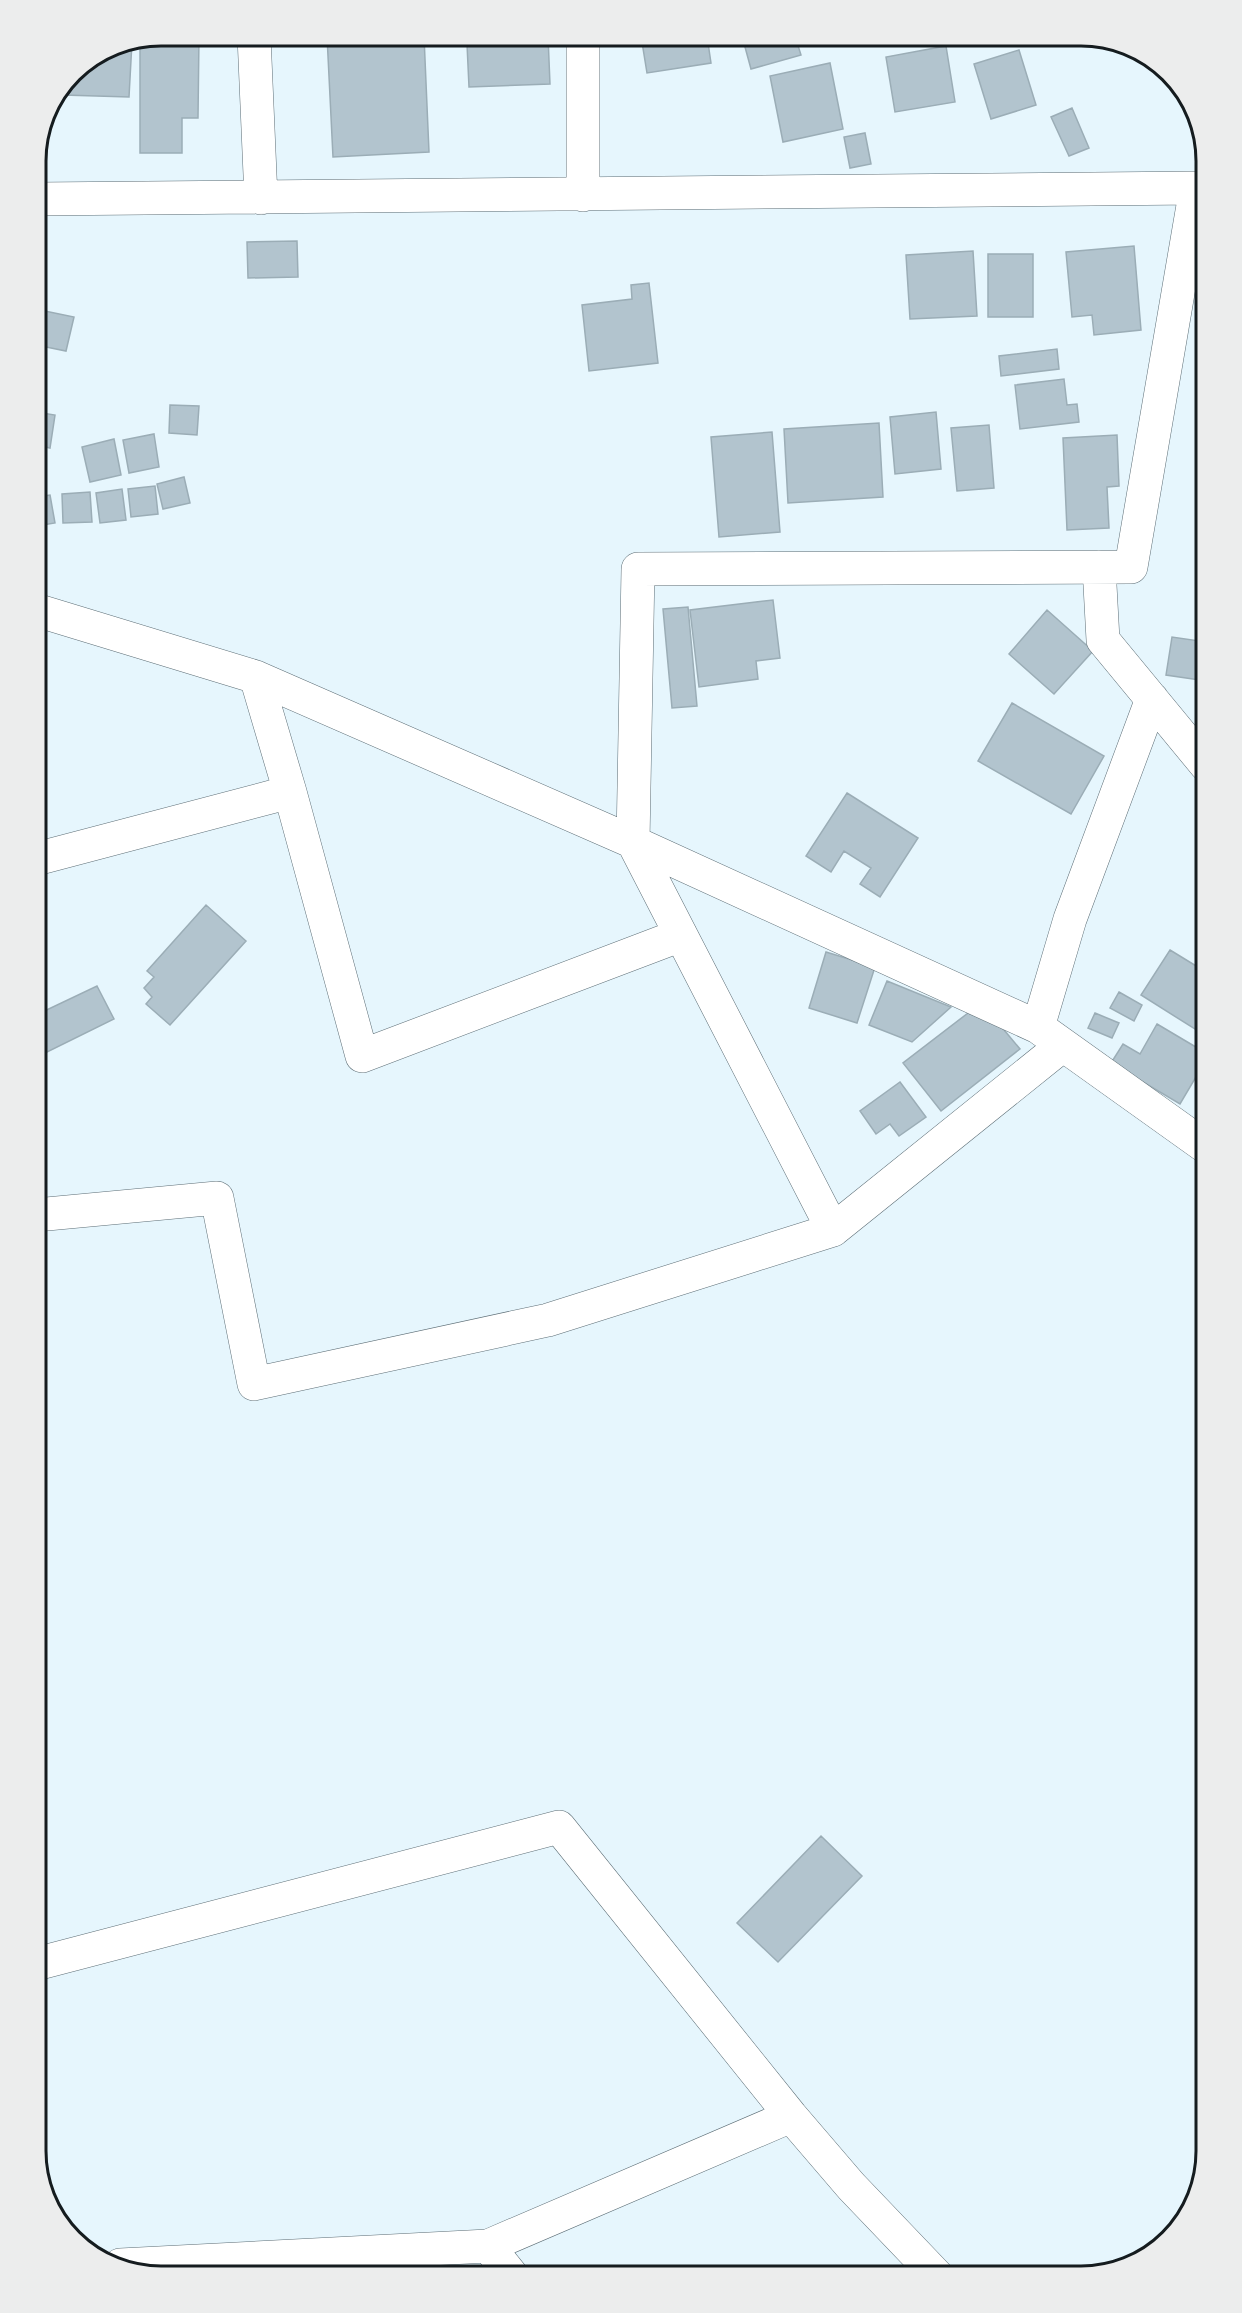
<svg xmlns="http://www.w3.org/2000/svg" width="1242" height="2313" viewBox="0 0 1242 2313" font-family="Helvetica,sans-serif">
  <style>
    .building { fill: #b2c4ce; stroke: #9badb6; stroke-width: 1.5 }
    .lines { fill: none; stroke-linecap: round; stroke-linejoin: round }
    .street-casing { stroke: #5d6e76; stroke-width: 34 }
    .street { stroke: #fff; stroke-width: 33 }
    .rim { fill: none; stroke: #151c1f; stroke-width: 3 }
  </style>
  <rect width="100%" height="100%" fill="#e6f6fd"/>
  <path class="building" d="M 161,36 L 199,36 L 198,118 L 182,118 L 182,153 L 140,153 L 140,40 Z
    M 327,36 L 424,36 L 429,152 L 333,157 Z
    M 513,36 L 548,36 L 550,84 L 469,87 L 467,44 L 513,43 Z
    M 641,36 L 707,36 L 711,63 L 647,73 Z
    M 742,36 L 795,36 L 801,55 L 751,69 Z
    M 132,42 L 129,97 L 63,95 L 63,87 L 73,72 L 114,45 Z
    M 946,46 L 955,102 L 895,112 L 886,57 Z
    M 1019,50 L 1036,105 L 991,119 L 974,64 Z
    M 830,63 L 843,129 L 783,142 L 770,76 Z
    M 1072,108 L 1089,148 L 1069,156 L 1051,117 Z
    M 865,133 L 871,164 L 850,168 L 844,137 Z
    M 297,241 L 298,277 L 248,278 L 247,242 Z
    M 1134,246 L 1141,330 L 1094,335 L 1092,315 L 1072,317 L 1066,252 Z
    M 973,251 L 977,316 L 910,319 L 906,255 Z
    M 988,254 L 1033,254 L 1033,317 L 988,317 Z
    M 649,283 L 658,363 L 589,371 L 582,305 L 632,299 L 631,285 Z
    M 40,310 L 74,317 L 66,351 L 36,345 Z
    M 1057,349 L 1059,369 L 1001,376 L 999,356 Z
    M 1064,379 L 1067,405 L 1077,404 L 1079,422 L 1020,429 L 1015,385 Z
    M 170,405 L 199,406 L 197,435 L 169,433 Z
    M 36,412 L 55,415 L 50,448 L 36,445 Z
    M 936,412 L 941,469 L 895,474 L 890,417 Z
    M 879,423 L 883,497 L 788,503 L 784,429 Z
    M 989,425 L 994,488 L 957,491 L 951,428 Z
    M 772,432 L 780,532 L 719,537 L 711,437 Z
    M 154,434 L 159,467 L 129,473 L 123,440 Z
    M 1117,435 L 1119,486 L 1107,487 L 1109,528 L 1067,530 L 1063,438 Z
    M 114,439 L 121,475 L 90,482 L 82,447 Z
    M 184,477 L 190,503 L 163,509 L 157,484 Z
    M 155,486 L 158,514 L 131,517 L 128,489 Z
    M 122,489 L 126,520 L 100,523 L 96,493 Z
    M 90,492 L 92,522 L 63,523 L 62,494 Z
    M 50,495 L 55,523 L 36,526 L 36,497 Z
    M 773,600 L 780,658 L 756,661 L 758,679 L 699,687 L 690,610 Z
    M 1205,603 L 1206,681 L 1166,675 L 1172,637 L 1199,641 Z
    M 688,607 L 697,706 L 672,708 L 663,609 Z
    M 1047,610 L 1093,651 L 1054,694 L 1009,654 Z
    M 1012,703 L 1104,756 L 1071,814 L 978,761 Z
    M 847,793 L 918,838 L 880,897 L 860,884 L 871,868 L 844,851 L 831,872 L 806,856 Z
    M 206,905 L 246,941 L 170,1025 L 146,1004 L 152,997 L 144,988 L 154,977 L 147,971 Z
    M 1170,950 L 1206,972 L 1206,1036 L 1141,995 Z
    M 826,952 L 875,967 L 857,1023 L 809,1008 Z
    M 887,981 L 951,1007 L 912,1042 L 869,1025 Z
    M 97,986 L 114,1019 L 41,1055 L 36,1045 L 36,1015 Z
    M 1119,992 L 1142,1005 L 1134,1021 L 1110,1008 Z
    M 968,1013 L 999,1024 L 1020,1049 L 941,1111 L 903,1063 Z
    M 1095,1013 L 1119,1023 L 1112,1038 L 1088,1028 Z
    M 1157,1024 L 1206,1053 L 1206,1060 L 1180,1104 L 1111,1063 L 1123,1044 L 1140,1054 Z
    M 900,1082 L 926,1117 L 899,1136 L 890,1124 L 876,1134 L 860,1111 Z
    M 821,1836 L 862,1876 L 778,1962 L 737,1923 Z"/>
  <g class="lines">
    <g class="street-casing">
      <path id="street" d="M 254,36 L 261,198
        M 583,195 L 583,36
        M 36,199 L 1196,188 L 1131,567 L 638,569 L 633,842 L 833,1230
        M 1099,567 L 1103,640 L 1206,765
        M 36,610 L 256,677 L 633,842 L 1038,1027 L 1206,1147
        M 256,677 L 290,792 L 362,1056 L 681,935
        M 36,859 L 290,792
        M 1038,1027 L 1070,919 L 1152,699
        M 36,1215 L 217,1198 L 254,1384 L 548,1320 L 833,1230 L 1063,1045
        M 36,1964 L 559,1827 L 791,2116 L 851,2186 L 938,2277
        M 488,2246 L 513,2277
        M 120,2265 L 488,2246 L 791,2116"/>
    </g>
    <use href="#street" class="street"/>
  </g>
  <path d="M0 0H1242V2313H0ZM161 46H1081A115 115 0 0 1 1196 161V2151A115 115 0 0 1 1081 2266H161A115 115 0 0 1 46 2151V161A115 115 0 0 1 161 46Z" fill="#eceded" fill-rule="evenodd"/>
  <path class="rim" d="M161 46H1081A115 115 0 0 1 1196 161V2151A115 115 0 0 1 1081 2266H161A115 115 0 0 1 46 2151V161A115 115 0 0 1 161 46Z"/>
</svg>
